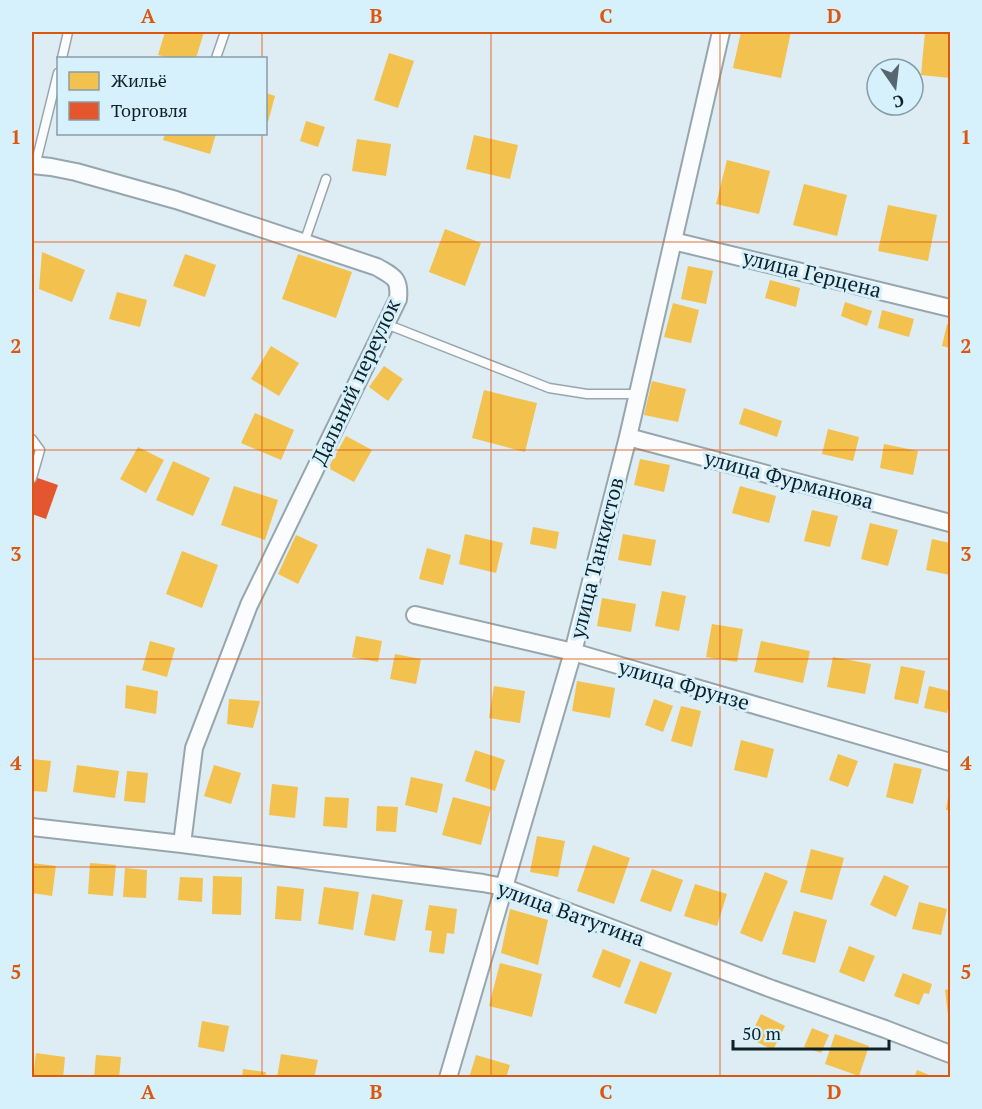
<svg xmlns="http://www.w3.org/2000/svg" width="982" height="1109" viewBox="0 0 982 1109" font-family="'PT Serif',serif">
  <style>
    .homes { fill: #f2c14e }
    .shops { fill: #e4572e }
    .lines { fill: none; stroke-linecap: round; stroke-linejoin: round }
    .service-casing { stroke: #97a6ac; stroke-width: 11 }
    .minor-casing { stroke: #97a6ac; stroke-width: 20 }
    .service { stroke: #fafcfd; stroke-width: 8 }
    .minor { stroke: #fafcfd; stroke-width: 16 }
    .grid { fill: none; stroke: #dd560d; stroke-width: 1.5; stroke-opacity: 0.55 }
    .labels { text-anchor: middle; stroke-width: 6; stroke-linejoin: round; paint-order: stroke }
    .street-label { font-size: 21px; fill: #0f2027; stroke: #d6f0fc }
    .neatline { fill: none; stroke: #dd560d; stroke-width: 2 }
    .grid-label { font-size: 20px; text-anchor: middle; font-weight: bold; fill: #dd560d }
  </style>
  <rect width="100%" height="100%" fill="#deecf4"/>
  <path class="homes" d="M 165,32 L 204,32 L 196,58 L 171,58 L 158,55 Z
    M 741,32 L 791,32 L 781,78 L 733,68 Z
    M 925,32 L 950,32 L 950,78 L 921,75 Z
    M 389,53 L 414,61 L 398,108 L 374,100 Z
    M 266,93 L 275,96 L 268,122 L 266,121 Z
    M 306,121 L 325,127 L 318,147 L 300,141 Z
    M 165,134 L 216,134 L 210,154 L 163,140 Z
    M 474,135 L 518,145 L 510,179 L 466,169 Z
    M 357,139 L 391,144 L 386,176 L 352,171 Z
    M 727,160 L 770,171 L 759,214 L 716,204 Z
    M 804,184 L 847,195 L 837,236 L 793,225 Z
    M 888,205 L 937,215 L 928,261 L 878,251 Z
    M 445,229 L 481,243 L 465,286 L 429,272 Z
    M 42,252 L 85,270 L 72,302 L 39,289 Z
    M 185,254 L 216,265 L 205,297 L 173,286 Z
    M 298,254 L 352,272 L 336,318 L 282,299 Z
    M 688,266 L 713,271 L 706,304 L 681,299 Z
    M 770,280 L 800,288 L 796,307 L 765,298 Z
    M 117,292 L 147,300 L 140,327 L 109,319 Z
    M 845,302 L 872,311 L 867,326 L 841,316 Z
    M 673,303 L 699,310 L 691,343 L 664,337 Z
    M 882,310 L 914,319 L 909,337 L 878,328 Z
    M 947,324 L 950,325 L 950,348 L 942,346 Z
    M 271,346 L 299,363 L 279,396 L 251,379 Z
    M 384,366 L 403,379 L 388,401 L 369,387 Z
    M 652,381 L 686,389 L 678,422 L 644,415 Z
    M 484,390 L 537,403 L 525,452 L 472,438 Z
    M 744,408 L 782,421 L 777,437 L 739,424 Z
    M 255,413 L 294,430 L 281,460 L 241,443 Z
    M 828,429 L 859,437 L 853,461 L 822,454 Z
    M 346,436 L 372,450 L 354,482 L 328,468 Z
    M 884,444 L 918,451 L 913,475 L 880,468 Z
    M 138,447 L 164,460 L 146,493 L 120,479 Z
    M 640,459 L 670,465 L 664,492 L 634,485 Z
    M 173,461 L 210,478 L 193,516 L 156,500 Z
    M 234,486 L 278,500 L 265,540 L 221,525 Z
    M 740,486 L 776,496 L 769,523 L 732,513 Z
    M 812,510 L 838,516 L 830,547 L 804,541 Z
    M 870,523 L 898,530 L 888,566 L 861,559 Z
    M 533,527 L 559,532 L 556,549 L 530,544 Z
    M 465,534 L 503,543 L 496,573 L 459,564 Z
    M 623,534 L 656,540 L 651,566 L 618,560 Z
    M 296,535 L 318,545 L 298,584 L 278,574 Z
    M 932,539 L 950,543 L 950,575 L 926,570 Z
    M 427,548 L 451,555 L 443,585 L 419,579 Z
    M 182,551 L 218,565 L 202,608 L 166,594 Z
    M 662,591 L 686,596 L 679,631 L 655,626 Z
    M 602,598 L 636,604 L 631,632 L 597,626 Z
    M 712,624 L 743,629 L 737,662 L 706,657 Z
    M 356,636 L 382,641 L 378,662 L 352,657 Z
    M 150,641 L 175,648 L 167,677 L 142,670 Z
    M 761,641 L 810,651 L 803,683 L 754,672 Z
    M 395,654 L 421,659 L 416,684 L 390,679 Z
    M 833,657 L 871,664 L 865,694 L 827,687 Z
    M 901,666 L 925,671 L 918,704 L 894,699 Z
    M 577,681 L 615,688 L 610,718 L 572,711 Z
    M 126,685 L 158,691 L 156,714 L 125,708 Z
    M 494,686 L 525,691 L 520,723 L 489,718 Z
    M 929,686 L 950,691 L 950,700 L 947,713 L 924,708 Z
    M 229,699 L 260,701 L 253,728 L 227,724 Z
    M 654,699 L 673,706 L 663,732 L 645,725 Z
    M 681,706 L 701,711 L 692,747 L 671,741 Z
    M 741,740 L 774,749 L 767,778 L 734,770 Z
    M 475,750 L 505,760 L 495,791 L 465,781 Z
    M 838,754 L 858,761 L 848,787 L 829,780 Z
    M 32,759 L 51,761 L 47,792 L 32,791 Z
    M 894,763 L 922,769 L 913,804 L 886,797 Z
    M 77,765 L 119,771 L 115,798 L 73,792 Z
    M 214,765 L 241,773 L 231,804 L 204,796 Z
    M 127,771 L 148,773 L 145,803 L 124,801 Z
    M 411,777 L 443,784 L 437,813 L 405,805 Z
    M 272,784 L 298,787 L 295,818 L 269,815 Z
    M 949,791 L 950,792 L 950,810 L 946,810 Z
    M 325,797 L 349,798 L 347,828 L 323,826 Z
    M 453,797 L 491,807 L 481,845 L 442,835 Z
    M 377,806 L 398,807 L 396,832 L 376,831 Z
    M 537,836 L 565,841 L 558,877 L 530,872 Z
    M 593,845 L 630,858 L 614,904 L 577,891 Z
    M 811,849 L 844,858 L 832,900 L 800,892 Z
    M 32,863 L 56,866 L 52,896 L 32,893 Z
    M 90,863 L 116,865 L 113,896 L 88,894 Z
    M 125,868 L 147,870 L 146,898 L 123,897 Z
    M 652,869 L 683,880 L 671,912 L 640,901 Z
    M 765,872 L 788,881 L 762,942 L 740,933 Z
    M 884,875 L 909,886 L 896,917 L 870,905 Z
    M 213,876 L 242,877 L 241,915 L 212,914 Z
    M 180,877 L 203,878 L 202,902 L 178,900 Z
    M 695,884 L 727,894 L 717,926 L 684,916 Z
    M 277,886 L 304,889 L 301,921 L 275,919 Z
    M 324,887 L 359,892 L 353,930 L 318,924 Z
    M 372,894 L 403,900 L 395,941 L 364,935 Z
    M 919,902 L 947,909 L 941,935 L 912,929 Z
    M 429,905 L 457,909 L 454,934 L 447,933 L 444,954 L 429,952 L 432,931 L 425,930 Z
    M 510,909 L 548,920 L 538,965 L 501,953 Z
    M 794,911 L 827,920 L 815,963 L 782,954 Z
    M 849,946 L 875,956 L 864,982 L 839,972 Z
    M 603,949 L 631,960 L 620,988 L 592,977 Z
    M 640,961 L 672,973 L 656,1014 L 624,1003 Z
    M 500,963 L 542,974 L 532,1017 L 489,1006 Z
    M 903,973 L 932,984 L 929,994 L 924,993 L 919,1005 L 894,996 Z
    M 950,989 L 950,1023 L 949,1023 L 945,990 Z
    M 761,1014 L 785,1026 L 773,1050 L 749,1038 Z
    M 202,1021 L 229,1026 L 224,1052 L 198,1047 Z
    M 812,1028 L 829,1035 L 821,1053 L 804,1047 Z
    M 835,1034 L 869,1046 L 859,1076 L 825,1064 Z
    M 36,1053 L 65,1057 L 63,1078 L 33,1078 Z
    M 281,1054 L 318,1060 L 314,1078 L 277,1078 Z
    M 96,1055 L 121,1057 L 119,1078 L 94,1078 Z
    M 476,1055 L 510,1065 L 506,1078 L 469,1078 Z
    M 243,1069 L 266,1072 L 265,1078 L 242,1078 Z
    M 917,1070 L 934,1077 L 934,1078 L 914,1078 Z"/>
  <path class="shops" d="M 32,476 L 58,485 L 46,519 L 32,514 Z"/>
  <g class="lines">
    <g class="service-casing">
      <path id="service" d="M 62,58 L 68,32
        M 216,58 L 225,32
        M 35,166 L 58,73
        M 304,243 L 326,179
        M 386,324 L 549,388 L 587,394 L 638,394
        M 32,439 L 40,450 L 32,478"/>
    </g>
    <g class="minor-casing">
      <path id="minor" d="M 32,165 L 51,167 L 76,172 L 176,200 L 377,267 C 394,277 400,278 398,299 L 249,605 L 194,748 L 182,844
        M 673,241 L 950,308
        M 628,437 L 950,523
        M 415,615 L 573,652 L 950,762
        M 32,827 L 182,844 L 483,883 L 503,887 L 772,989 L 885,1029 L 950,1054
        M 448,1078 L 573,652 L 628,437 L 721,32"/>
    </g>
    <use href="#service" class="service"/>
    <use href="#minor" class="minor"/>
  </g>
  <path class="grid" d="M 262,32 L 262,58M 491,32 L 491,1078M 720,32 L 720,1078M 262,134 L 262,1078M 32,242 L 950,242M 32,450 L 950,450M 32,659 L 950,659M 32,867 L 950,867"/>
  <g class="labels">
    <g class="street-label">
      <text transform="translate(812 274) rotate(14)" y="7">улица Герцена</text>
      <text transform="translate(356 382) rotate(-65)" y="7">Дальний переулок</text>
      <text transform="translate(789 480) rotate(15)" y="7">улица Фурманова</text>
      <text transform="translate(597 558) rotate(-76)" y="7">улица Танкистов</text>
      <text transform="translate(684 685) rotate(16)" y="7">улица Фрунзе</text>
      <text transform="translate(571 914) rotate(20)" y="7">улица Ватутина</text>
    </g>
  </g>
  <rect width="982" height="1109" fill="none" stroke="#d6f0fc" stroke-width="66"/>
  <rect x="57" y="57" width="210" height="78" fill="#d6f0fc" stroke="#869da7" stroke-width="1.5"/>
  <rect x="69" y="72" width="30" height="18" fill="#f2c14e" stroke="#869da7" stroke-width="1.5"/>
  <text x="111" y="87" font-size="18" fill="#0f2027">Жильё</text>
  <rect x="69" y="102" width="30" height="18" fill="#e4572e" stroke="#869da7" stroke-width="1.5"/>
  <text x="111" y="117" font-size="18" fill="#0f2027">Торговля</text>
  <g transform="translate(895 87) rotate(166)"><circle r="28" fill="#d6f0fc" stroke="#869da7" stroke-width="1.5"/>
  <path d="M0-4.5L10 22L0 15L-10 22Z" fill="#57676f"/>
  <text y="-9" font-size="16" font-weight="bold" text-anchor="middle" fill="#0f2027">С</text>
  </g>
  <path d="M733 1040v9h156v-9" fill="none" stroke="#0f2027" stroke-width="3"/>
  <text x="742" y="1040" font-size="18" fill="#0f2027" stroke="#d6f0fc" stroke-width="4.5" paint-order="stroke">50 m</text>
  <rect x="33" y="33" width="916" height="1043" class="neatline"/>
  <g class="grid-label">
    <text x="148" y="23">A</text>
    <text x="376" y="23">B</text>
    <text x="606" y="23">C</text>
    <text x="834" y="23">D</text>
    <text x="16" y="144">1</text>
    <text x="966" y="144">1</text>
    <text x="16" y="353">2</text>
    <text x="966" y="353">2</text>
    <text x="16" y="561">3</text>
    <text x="966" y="561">3</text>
    <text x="16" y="770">4</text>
    <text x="966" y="770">4</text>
    <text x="16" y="979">5</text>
    <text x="966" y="979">5</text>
    <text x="148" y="1099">A</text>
    <text x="376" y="1099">B</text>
    <text x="606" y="1099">C</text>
    <text x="834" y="1099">D</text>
  </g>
</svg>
